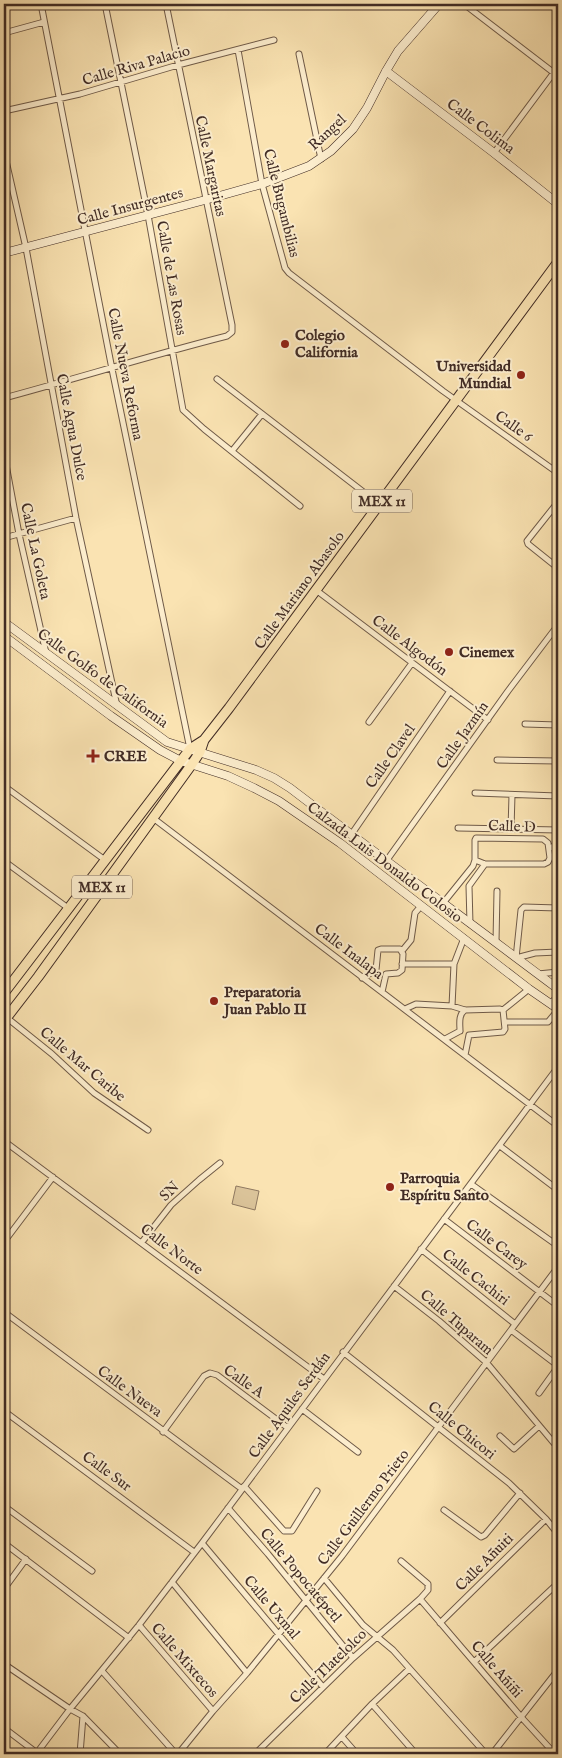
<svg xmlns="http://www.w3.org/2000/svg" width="562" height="1758" viewBox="0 0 562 1758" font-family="'IM FELL English',serif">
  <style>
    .green { fill: #dbc49a; stroke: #8e7860 }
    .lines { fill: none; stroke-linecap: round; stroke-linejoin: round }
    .street-casing { stroke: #6f5a48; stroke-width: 7 }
    .secondary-casing { stroke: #412c25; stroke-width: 9 }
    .primary-casing { stroke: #412c25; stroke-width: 11 }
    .street { stroke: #fcedcd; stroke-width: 5 }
    .secondary { stroke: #fcedcd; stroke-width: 8 }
    .primary { stroke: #fae3b2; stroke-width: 9 }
    .poi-dot { fill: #8f2418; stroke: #fcedcd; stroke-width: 2 }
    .labels { text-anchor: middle; stroke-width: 4; stroke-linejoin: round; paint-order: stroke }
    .shield { fill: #fcedcd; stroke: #796657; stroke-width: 1 }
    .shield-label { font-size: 14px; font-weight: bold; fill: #412c25 }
    .street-label { font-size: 15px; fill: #412c25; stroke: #fcedcd }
    .poi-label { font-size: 15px; font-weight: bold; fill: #412c25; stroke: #fcedcd; text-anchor: start }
  </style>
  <rect width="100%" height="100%" fill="#fae3b2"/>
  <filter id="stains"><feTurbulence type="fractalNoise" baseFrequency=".004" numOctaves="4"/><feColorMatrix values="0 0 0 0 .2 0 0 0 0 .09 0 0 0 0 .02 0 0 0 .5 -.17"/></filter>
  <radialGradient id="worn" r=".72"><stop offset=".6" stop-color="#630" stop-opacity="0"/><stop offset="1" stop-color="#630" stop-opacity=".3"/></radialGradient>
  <path class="green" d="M 236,1186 L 259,1191 L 255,1210 L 232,1204 Z"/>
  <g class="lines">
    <g class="street-casing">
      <path id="street" d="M 41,4 L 112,369 L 190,749
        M 105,4 L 148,215 L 183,410 L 204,429 L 300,506
        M 464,4 L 558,76
        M 4,33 L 44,22
        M 238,50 L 262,184 L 285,268 L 289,273 L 443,391 L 558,473
        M 299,54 L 321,159
        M 4,111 L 80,94 L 178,65 L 274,40
        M 4,152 L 26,248 L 76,518 L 117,706
        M 494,153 L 558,67
        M 217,379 L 379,504
        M 4,398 C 78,378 152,355 227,336 L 232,332 L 232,325 L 166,4
        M 232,451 L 262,414
        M 4,454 L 19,534 L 46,653
        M 558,502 L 527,541 L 528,544 L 558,568
        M 4,538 L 76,518
        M 316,590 L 488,720
        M 369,722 L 412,663
        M 525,724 L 558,725
        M 497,760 L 558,761
        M 4,786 L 105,860
        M 475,793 L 558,796
        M 153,818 L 558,1126
        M 458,828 L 558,830
        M 511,829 L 512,795
        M 351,835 L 450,691
        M 549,849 L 558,843
        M 387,860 L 508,691 L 558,625
        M 4,861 L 68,908
        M 444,902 L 473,866 L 475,860 L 475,840 L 476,838 L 543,839 L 548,843 L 550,858 L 548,862 L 544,864 L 485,864 L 475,860
        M 558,908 L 524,907 L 521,910 L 516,958 L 535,953 L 558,952
        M 470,924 L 469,886 L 485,864
        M 496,942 L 497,891
        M 402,951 L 411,940 L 415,913 L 421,906
        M 402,964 L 454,964
        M 538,974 L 558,972
        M 362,978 L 376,970 L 378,950 L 381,949 L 400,949 L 403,954 L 402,970 L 398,973 L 386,974 L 382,992
        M 452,1006 L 454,964 L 464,938
        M 405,1009 L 416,1004 L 452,1006 L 465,1010 L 500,1009 L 503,1010
        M 503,1010 L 529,989
        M 6,1017 L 52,1054 L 94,1093 L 148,1130
        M 505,1022 L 548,1022 L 558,1010
        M 460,1031 C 460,1024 458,1015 465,1010
        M 469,1035 L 503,1032 L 505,1029 L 503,1010
        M 445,1039 L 460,1031
        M 465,1055 L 469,1035
        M 4,1141 L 324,1379
        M 500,1146 L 558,1190
        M 471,1184 L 558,1246
        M 444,1219 L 558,1306
        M 4,1242 L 53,1177
        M 142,1242 L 171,1205 L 199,1180 L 220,1163
        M 421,1249 L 515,1324
        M 394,1286 L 439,1321 L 486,1362 L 558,1448
        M 4,1312 L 242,1489
        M 511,1330 L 557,1365 L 557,1368 L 539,1393
        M 343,1352 L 509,1483 L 546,1519 L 558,1534
        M 302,1409 L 358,1452
        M 4,1411 L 194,1552
        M 163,1432 L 204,1376 L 210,1373 L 217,1375 L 288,1428
        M 500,1436 L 514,1449 L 539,1426
        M 244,1486 L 284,1531 L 292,1531 L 317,1491
        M 4,1506 L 92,1571
        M 228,1508 L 268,1554 L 353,1658
        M 444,1510 L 481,1537 L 485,1535 L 520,1493
        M 4,1543 L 129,1638
        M 202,1543 L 323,1687
        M 324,1578 L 363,1625 L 393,1650 L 486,1754
        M 172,1582 L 247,1673
        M 4,1589 L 26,1559
        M 420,1599 L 522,1718 L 555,1754
        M 440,1623 L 546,1519
        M 139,1625 L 213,1711
        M 474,1662 L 558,1583
        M 4,1664 L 70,1709 L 83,1716 L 120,1754
        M 102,1671 L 176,1754
        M 372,1704 L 416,1754
        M 4,1728 L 37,1753
        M 342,1737 L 357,1754
        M 36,1754 L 70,1709 L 139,1625 L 202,1543 L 558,1067
        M 80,1754 L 83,1716
        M 178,1754 L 213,1711 L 247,1673 L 342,1556 L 558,1267
        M 255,1754 L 353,1658 L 420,1599 L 428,1590 L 428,1584 L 401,1561
        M 325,1754 L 372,1704 L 409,1669
        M 492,1754 L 558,1670"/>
    </g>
    <g class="secondary-casing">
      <path id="secondary" d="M 386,71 L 494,153 L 558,204
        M 4,253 L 205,200 L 262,184 L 309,166 L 331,151 L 353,129 L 367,108 L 386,71 L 398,51 L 439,4
        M 4,622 L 167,742 L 256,770 L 274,778 L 290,788 C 379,856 469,922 558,989
        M 4,636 L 111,716 L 160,750 L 181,761 L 228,776 L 254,788 L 279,801 L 340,843 L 529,989 L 558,1009
        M 552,1005 L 558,996"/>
    </g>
    <g class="primary-casing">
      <path id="primary" d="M 4,993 L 190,749 L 204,740 L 229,708 L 558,262
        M 4,1021 L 38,977 L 192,764 L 200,752 L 204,740"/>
    </g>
    <use href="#street" class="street"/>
    <use href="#secondary" class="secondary"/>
    <use href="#primary" class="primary"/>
  </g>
  <g class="poi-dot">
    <circle cx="285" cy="344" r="5"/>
    <circle cx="521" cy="375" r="5"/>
    <circle cx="449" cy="652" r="5"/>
    <path d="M90.5 748.5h5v5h5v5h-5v5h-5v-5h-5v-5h5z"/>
    <circle cx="214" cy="1001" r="5"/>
    <circle cx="390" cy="1187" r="5"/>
  </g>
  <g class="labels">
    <g class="shield">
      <rect x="352" y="489.5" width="60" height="23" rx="4"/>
      <rect x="72" y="875.5" width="60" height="23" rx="4"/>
    </g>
    <g class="shield-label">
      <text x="382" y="506">MEX 11</text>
      <text x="102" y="892">MEX 11</text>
    </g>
    <g class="street-label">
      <text transform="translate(136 65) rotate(-16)" y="5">Calle Riva Palacio</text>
      <text transform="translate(481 126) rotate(37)" y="5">Calle Colima</text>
      <text transform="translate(327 132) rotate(-43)" y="5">Rangel</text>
      <text transform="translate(211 166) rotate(78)" y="5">Calle Margaritas</text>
      <text transform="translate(282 203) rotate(76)" y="5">Calle Bugambilias</text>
      <text transform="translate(130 206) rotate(-15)" y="5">Calle Insurgentes</text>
      <text transform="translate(172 278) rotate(80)" y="5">Calle de Las Rosas</text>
      <text transform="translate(126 374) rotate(79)" y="5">Calle Nueva Reforma</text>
      <text transform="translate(514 426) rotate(35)" y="5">Calle 6</text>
      <text transform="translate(72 427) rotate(79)" y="5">Calle Agua Dulce</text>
      <text transform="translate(36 551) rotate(78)" y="5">Calle La Goleta</text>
      <text transform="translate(299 590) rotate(-54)" y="5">Calle Mariano Abasolo</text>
      <text transform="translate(410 645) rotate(37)" y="5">Calle Algodón</text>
      <text transform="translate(103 678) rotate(36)" y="5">Calle Golfo de California</text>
      <text transform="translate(462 735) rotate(-55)" y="5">Calle Jazmín</text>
      <text transform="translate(390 756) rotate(-55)" y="5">Calle Clavel</text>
      <text transform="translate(512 826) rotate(2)" y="5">Calle D</text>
      <text transform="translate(385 862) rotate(37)" y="5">Calzada Luis Donaldo Colosio</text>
      <text transform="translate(349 951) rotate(37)" y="5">Calle Inalapa</text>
      <text transform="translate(83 1064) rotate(40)" y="5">Calle Mar Caribe</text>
      <text transform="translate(169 1191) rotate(-45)" y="5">SN</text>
      <text transform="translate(497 1244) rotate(37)" y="5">Calle Carey</text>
      <text transform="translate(172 1249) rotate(37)" y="5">Calle Norte</text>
      <text transform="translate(476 1277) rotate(38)" y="5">Calle Cachiri</text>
      <text transform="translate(457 1322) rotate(41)" y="5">Calle Tuparam</text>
      <text transform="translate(244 1381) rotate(35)" y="5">Calle A</text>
      <text transform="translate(130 1391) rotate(36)" y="5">Calle Nueva</text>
      <text transform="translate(289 1405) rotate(-54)" y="5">Calle Aquiles Serdán</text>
      <text transform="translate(462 1430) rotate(39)" y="5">Calle Chicori</text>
      <text transform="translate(107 1471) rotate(36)" y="5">Calle Sur</text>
      <text transform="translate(363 1507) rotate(-53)" y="5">Calle Guillermo Prieto</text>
      <text transform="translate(484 1562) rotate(-45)" y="5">Calle Añuiti</text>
      <text transform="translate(301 1575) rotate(50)" y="5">Calle Popocatépetl</text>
      <text transform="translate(272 1607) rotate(50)" y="5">Calle Uxmal</text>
      <text transform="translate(185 1660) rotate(49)" y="5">Calle Mixtecos</text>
      <text transform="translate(328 1666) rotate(-44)" y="5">Calle Tlatelolco</text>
      <text transform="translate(497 1669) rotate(49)" y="5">Calle Añiñi</text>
    </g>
    <g class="poi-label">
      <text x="295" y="340">Colegio<tspan x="295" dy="17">California</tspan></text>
      <text x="511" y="371" text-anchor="end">Universidad<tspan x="511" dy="17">Mundial</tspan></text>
      <text x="459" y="657">Cinemex</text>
      <text x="104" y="761">CREE</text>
      <text x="224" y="997">Preparatoria<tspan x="224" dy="17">Juan Pablo II</tspan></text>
      <text x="400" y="1183">Parroquia<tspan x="400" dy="17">Espíritu Santo</tspan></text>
    </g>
  </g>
  <rect width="562" height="1758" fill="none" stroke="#fae3b2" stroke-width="20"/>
  <rect x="5" y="5" width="552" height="1748" fill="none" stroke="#412c25" stroke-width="2.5"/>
  <rect x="10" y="10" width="542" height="1738" fill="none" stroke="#412c25"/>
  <rect width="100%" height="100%" filter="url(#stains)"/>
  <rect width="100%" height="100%" fill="url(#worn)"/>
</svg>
